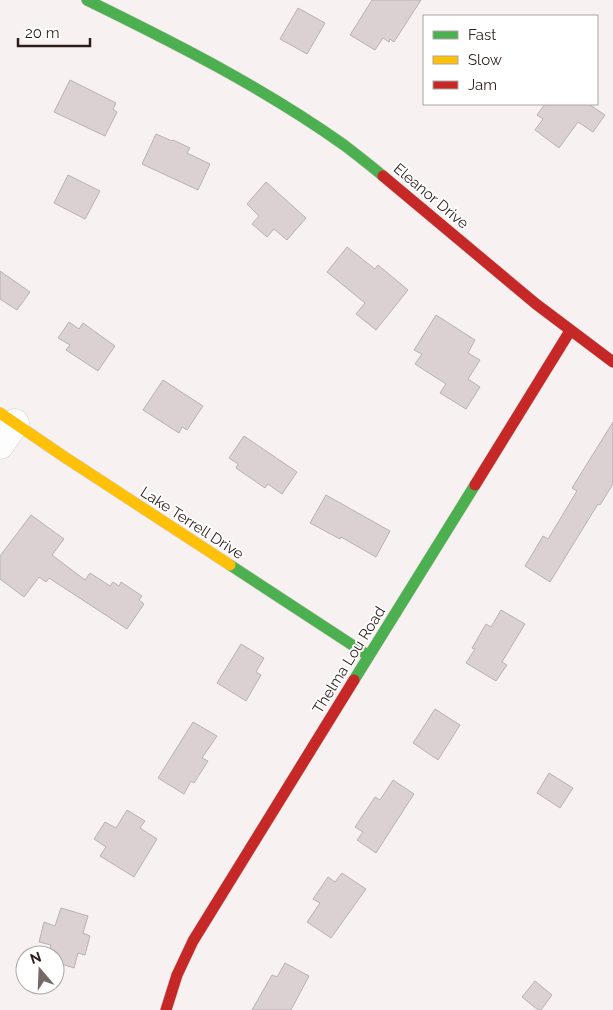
<svg xmlns="http://www.w3.org/2000/svg" width="613" height="1010" viewBox="0 0 613 1010" font-family="Raleway,sans-serif">
  <style>
    .building { fill: #dbd1d3; stroke: #b9b1b2 }
    .lines { fill: none; stroke-linecap: round; stroke-linejoin: round }
    .street-casing { stroke: #d8cdcb; stroke-width: 29 }
    .fast-casing { stroke: #d8cdcb; stroke-width: 12 }
    .slow-casing { stroke: #d8cdcb; stroke-width: 12 }
    .jam-casing { stroke: #d8cdcb; stroke-width: 12 }
    .street { stroke: #fefdfd; stroke-width: 28 }
    .fast { stroke: #4caf50; stroke-width: 11 }
    .slow { stroke: #ffc107; stroke-width: 11 }
    .jam { stroke: #c62828; stroke-width: 11 }
    .labels { text-anchor: middle; stroke-width: 4; stroke-linejoin: round; paint-order: stroke }
    .street-label { font-size: 15px; fill: #2d1f1c; stroke: #fff }
  </style>
  <rect width="100%" height="100%" fill="#f7f2f1"/>
  <path class="building" d="M 372,0 L 421,0 L 394,42 L 390,39 L 389,42 L 383,38 L 375,50 L 350,35 Z
    M 298,8 L 325,23 L 307,54 L 280,39 Z
    M 70,80 L 116,103 L 113,109 L 117,112 L 105,136 L 54,112 Z
    M 545,104 L 591,104 L 590,105 L 605,115 L 593,132 L 578,122 L 559,148 L 535,130 L 543,119 L 537,115 Z
    M 156,134 L 172,141 L 173,140 L 190,148 L 187,153 L 210,164 L 198,190 L 142,164 Z
    M 68,175 L 100,191 L 85,219 L 54,203 Z
    M 266,182 L 306,218 L 287,240 L 274,229 L 267,237 L 252,224 L 259,216 L 247,204 Z
    M 347,247 L 375,269 L 378,265 L 408,290 L 376,330 L 356,314 L 365,303 L 327,272 Z
    M 0,271 L 30,292 L 17,310 L 0,299 Z
    M 436,315 L 475,340 L 468,353 L 480,360 L 468,379 L 480,387 L 466,409 L 440,393 L 446,384 L 415,364 L 422,354 L 414,350 Z
    M 69,322 L 79,329 L 83,323 L 115,346 L 98,371 L 66,350 L 70,345 L 58,338 Z
    M 163,380 L 203,406 L 187,430 L 182,427 L 179,433 L 143,410 Z
    M 613,422 L 613,484 L 600,505 L 598,504 L 550,582 L 525,566 L 543,536 L 548,539 L 577,491 L 572,488 Z
    M 244,436 L 297,472 L 282,494 L 268,484 L 265,488 L 236,468 L 238,464 L 229,458 Z
    M 326,495 L 390,531 L 376,557 L 341,537 L 340,539 L 310,523 Z
    M 31,515 L 64,539 L 52,555 L 85,580 L 90,573 L 110,586 L 113,582 L 119,586 L 121,582 L 142,596 L 139,600 L 144,604 L 127,629 L 49,578 L 46,582 L 39,577 L 24,597 L 0,579 L 0,556 Z
    M 501,610 L 525,624 L 502,662 L 507,665 L 496,681 L 466,663 L 475,649 L 472,648 L 486,624 L 491,627 Z
    M 241,644 L 264,658 L 256,672 L 261,675 L 246,701 L 217,683 Z
    M 435,709 L 460,725 L 438,760 L 413,743 Z
    M 193,722 L 217,736 L 202,758 L 208,761 L 194,783 L 191,781 L 184,794 L 158,778 Z
    M 549,773 L 573,788 L 560,808 L 537,793 Z
    M 393,780 L 414,794 L 376,853 L 357,840 L 363,832 L 355,827 L 375,797 L 380,800 Z
    M 127,810 L 145,821 L 140,828 L 157,839 L 134,877 L 100,856 L 106,847 L 94,839 L 105,822 L 116,828 Z
    M 342,873 L 366,889 L 331,938 L 307,922 L 320,903 L 313,899 L 328,877 L 335,882 Z
    M 61,908 L 88,916 L 83,933 L 90,936 L 85,955 L 78,953 L 74,968 L 55,962 L 55,955 L 48,955 L 51,945 L 39,942 L 44,922 L 55,926 Z
    M 285,963 L 309,976 L 291,1010 L 252,1010 L 272,975 L 277,977 Z
    M 535,981 L 552,995 L 541,1010 L 538,1010 L 522,997 Z"/>
  <g class="lines">
    <g class="street-casing">
      <path id="street" d="M 0,445 L 15,423"/>
    </g>
    <g class="fast-casing">
      <path id="fast" d="M 87,0 C 175,43 264,88 344,145 C 357,155 370,165 383,176
        M 230,565 L 369,656
        M 354,680 L 475,485"/>
    </g>
    <g class="slow-casing">
      <path id="slow" d="M 0,413 L 63,456 L 230,565"/>
    </g>
    <g class="jam-casing">
      <path id="jam" d="M 383,176 L 536,304 L 613,362
        M 475,485 L 570,331
        M 166,1010 L 177,975 L 193,941 L 354,680"/>
    </g>
    <use href="#street" class="street"/>
    <use href="#fast" class="fast"/>
    <use href="#slow" class="slow"/>
    <use href="#jam" class="jam"/>
  </g>
  <g class="labels">
    <g class="street-label">
      <text transform="translate(431 196) rotate(40)" y="5">Eleanor Drive</text>
      <text transform="translate(192 523) rotate(33)" y="5">Lake Terrell Drive</text>
      <text transform="translate(349 660) rotate(-58)" y="5">Thelma Lou Road</text>
    </g>
  </g>
  <rect x="423" y="15" width="175" height="90" fill="#ffffff" stroke="#aba5a4"/>
  <rect x="433" y="31" width="25" height="8" fill="#4caf50" stroke="#aba5a4"/>
  <text x="468" y="40" font-size="15" fill="#2d1f1c">Fast</text>
  <rect x="433" y="56" width="25" height="8" fill="#ffc107" stroke="#aba5a4"/>
  <text x="468" y="65" font-size="15" fill="#2d1f1c">Slow</text>
  <rect x="433" y="81" width="25" height="8" fill="#c62828" stroke="#aba5a4"/>
  <text x="468" y="90" font-size="15" fill="#2d1f1c">Jam</text>
  <g transform="translate(40 970) rotate(341)"><circle r="24" fill="#ffffff" stroke="#aba5a4"/>
  <path d="M0-4L9 19L0 12L-9 19Z" fill="#746967"/>
  <text y="-8" font-size="14" font-weight="bold" text-anchor="middle" fill="#2d1f1c">N</text>
  </g>
  <path d="M18 38v8h72v-8" fill="none" stroke="#2d1f1c" stroke-width="2.5"/>
  <text x="25" y="38" font-size="15" fill="#2d1f1c" stroke="#ffffff" stroke-width="4" paint-order="stroke">20 m</text>
</svg>
